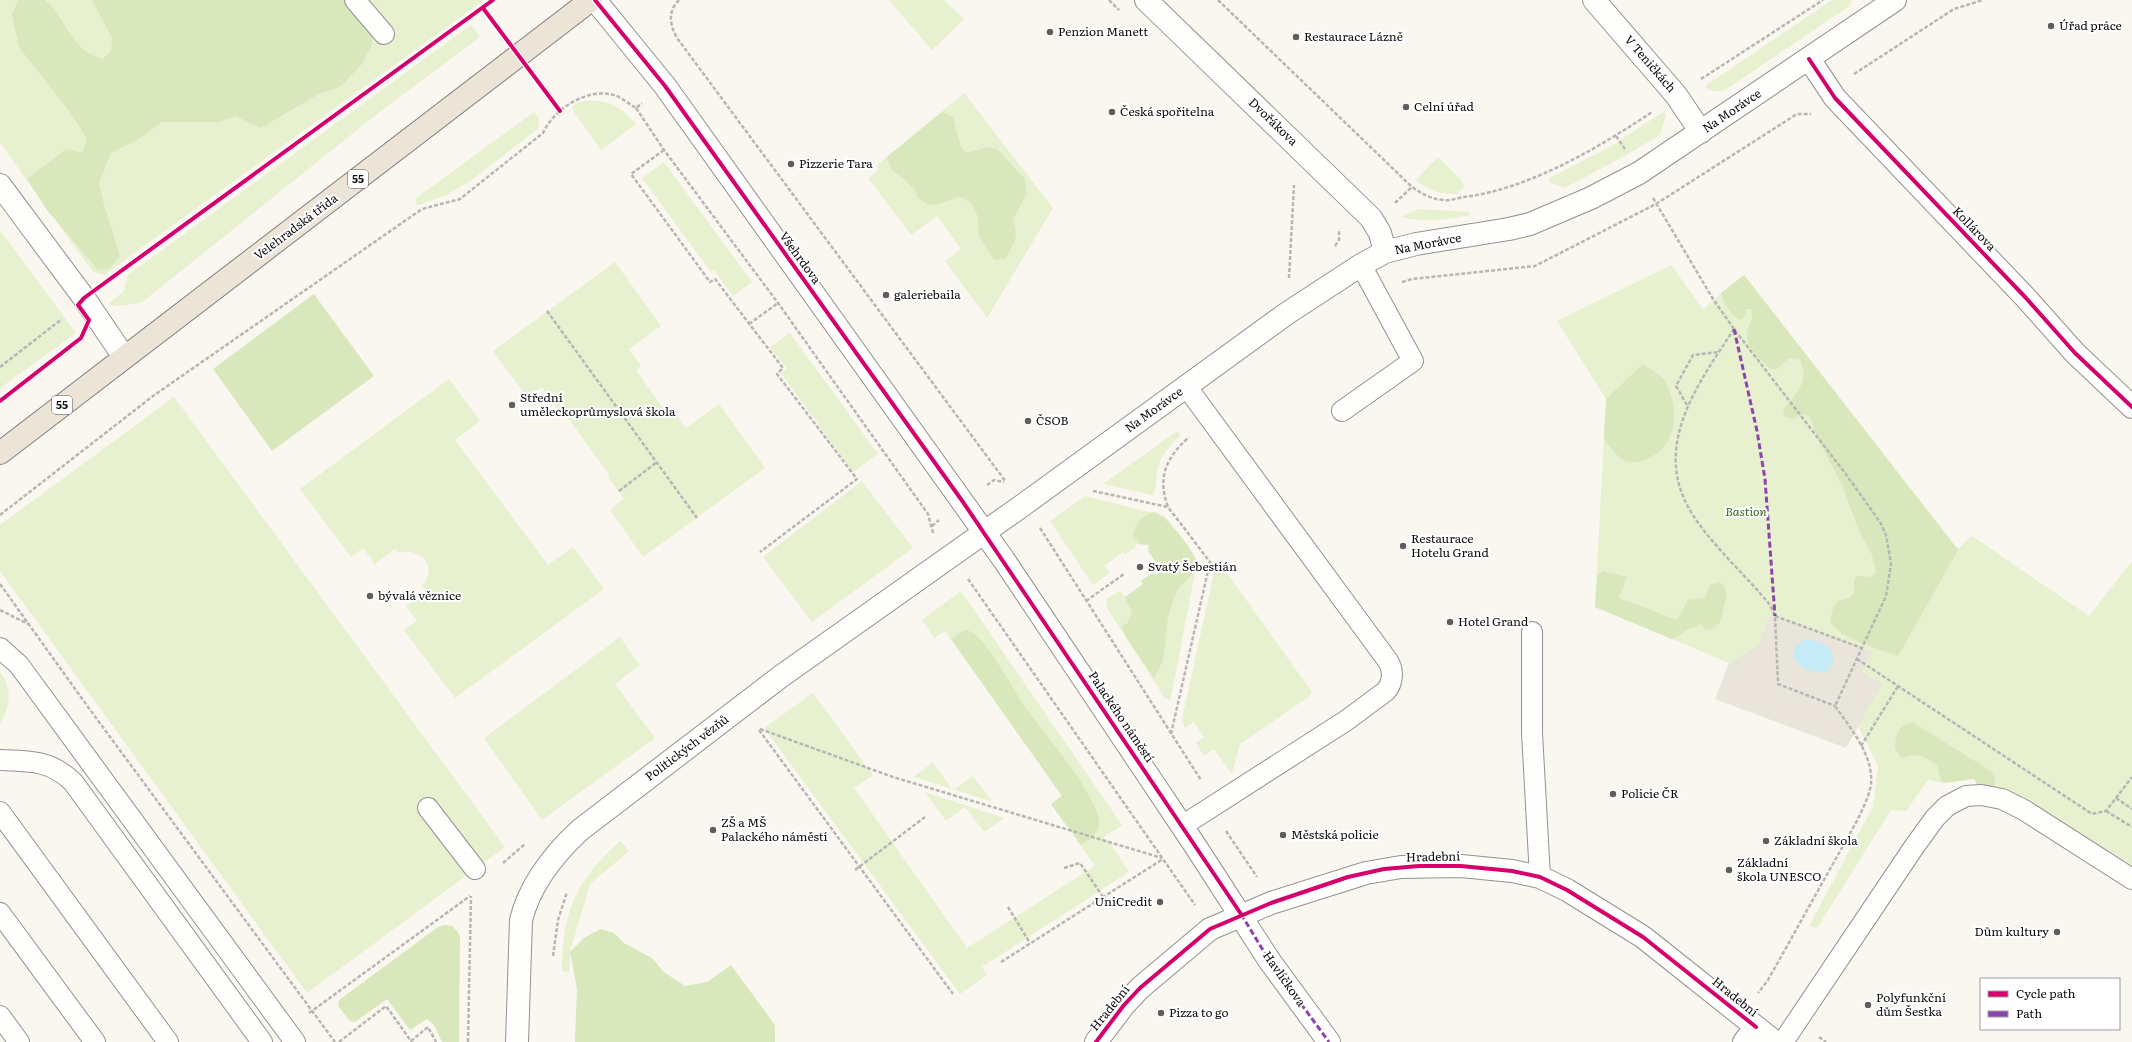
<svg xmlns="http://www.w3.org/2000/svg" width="2132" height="1042" viewBox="0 0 2132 1042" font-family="Literata,serif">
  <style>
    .green { fill: #e7f0cf }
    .forest { fill: #d8e8bc }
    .plaza { fill: #eae5db }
    .water { fill: #c5ebf6 }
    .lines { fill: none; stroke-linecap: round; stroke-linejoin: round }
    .lane-casing { stroke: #93928f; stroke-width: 22 }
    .street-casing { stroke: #93928f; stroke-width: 24 }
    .primary-casing { stroke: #807f7c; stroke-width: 24 }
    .path { stroke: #b7b6b5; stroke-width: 2.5; stroke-dasharray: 4 2; stroke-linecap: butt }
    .lane { stroke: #fefefd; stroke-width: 20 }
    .street { stroke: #fefefd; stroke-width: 22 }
    .primary { stroke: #ece4d7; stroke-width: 22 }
    .quiet { stroke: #8e44ad; stroke-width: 3; stroke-dasharray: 6 3; stroke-linecap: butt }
    .cycleway-casing { stroke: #fff; stroke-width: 6 }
    .cycleway { stroke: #d6006c; stroke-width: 4 }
    .poi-dot { fill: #5f5e5c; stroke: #fff; stroke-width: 1.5 }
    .labels { text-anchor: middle; stroke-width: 4; stroke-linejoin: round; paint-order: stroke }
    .shield { fill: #fff; stroke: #555; stroke-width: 1 }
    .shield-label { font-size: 11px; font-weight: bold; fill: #0c0c0c }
    .poi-label { font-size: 12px; fill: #0c0c0c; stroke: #fff; text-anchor: start }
    .street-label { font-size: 12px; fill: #0c0c0c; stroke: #fff }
    .park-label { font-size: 12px; font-style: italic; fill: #34661a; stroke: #fff }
  </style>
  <rect width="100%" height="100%" fill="#faf7f0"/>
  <path class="green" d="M 0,0 L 484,0 L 104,275 L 93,272 L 0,143 Z
    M 889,0 L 944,0 L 964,19 L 932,50 Z
    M 1832,0 L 1852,0 L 1848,7 L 1725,90 C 1716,92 1711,93 1705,86 Z
    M 471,25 L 480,37 L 382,110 L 141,303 L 118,306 L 108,304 L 124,291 L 128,275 Z
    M 964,93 L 1053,208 L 987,318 L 945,261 L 961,249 L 937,216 L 911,235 L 868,178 L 879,170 L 877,165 Z
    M 584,101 C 608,99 621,106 636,124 L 601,150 L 574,112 L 572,107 L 577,103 Z
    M 534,112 L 539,119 L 538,129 L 469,182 L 446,195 L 419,205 L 416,204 L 415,199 Z
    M 1663,112 L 1666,114 L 1660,135 L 1628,154 L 1565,188 L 1550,182 L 1549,178 L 1608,148 Z
    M 1438,157 L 1462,181 L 1464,187 L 1457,194 C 1440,194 1428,191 1416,180 Z
    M 664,162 L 752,282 L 733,296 L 714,270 L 711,272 L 642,178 Z
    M 1418,209 L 1469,212 L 1470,215 C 1446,220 1425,223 1401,217 Z
    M 0,230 L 76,333 L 0,388 Z
    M 615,262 L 661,326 L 629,349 L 641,366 L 636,370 L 668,415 L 674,411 L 686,428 L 719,404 L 765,468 L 643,557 L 610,510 L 624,499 L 608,477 L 610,476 L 560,407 L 558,409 L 542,387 L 527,397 L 493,351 Z
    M 1671,265 L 1703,309 L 1744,275 L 1958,549 L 1972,536 L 2089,616 L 2132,561 L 2132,865 L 2011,792 L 1974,779 L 1943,783 L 1928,780 L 1906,811 L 1891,810 L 1817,928 L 1809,926 L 1873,807 L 1878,766 L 1858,726 L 1846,748 L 1715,699 L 1729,663 L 1595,607 L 1606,399 L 1557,321 Z
    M 790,333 L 878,454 L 853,472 L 781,373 L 787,369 L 770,347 Z
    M 449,379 L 480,421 L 455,440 L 548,565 L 573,547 L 604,589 L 455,698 L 404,630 L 417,621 L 406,606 L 426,591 L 422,586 C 439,566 421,547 398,553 L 395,549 L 375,564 L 363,548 L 351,557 L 300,489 Z
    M 174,397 L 505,847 L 307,993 L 0,571 L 0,525 Z
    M 1177,431 L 1181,435 C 1170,445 1160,456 1157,471 C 1156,480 1158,488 1152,495 L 1103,484 Z
    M 862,481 L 913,548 L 812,622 L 763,557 Z
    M 1085,496 L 1165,516 L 1192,552 L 1197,562 L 1171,698 L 1169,700 L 1164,697 L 1107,608 L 1106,599 L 1120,591 L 1125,597 L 1143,584 L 1141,581 L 1151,574 L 1157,575 L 1161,563 L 1155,561 L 1148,551 L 1149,545 L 1136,544 L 1135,548 L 1124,555 L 1123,552 L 1104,566 L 1110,573 L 1093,585 L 1050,521 Z
    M 1217,559 L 1312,692 L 1310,696 L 1240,744 L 1232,774 L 1214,749 L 1204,756 L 1196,743 L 1204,737 L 1194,722 L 1185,728 L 1182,719 Z
    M 961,591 L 1122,825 L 1103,838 L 1109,841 L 1129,872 L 982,967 L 987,975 L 960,994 L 764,728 L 813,693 L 873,775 L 854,788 L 967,948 L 1095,866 L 1051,804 L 1062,796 L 945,631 L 934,638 L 922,620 Z
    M 620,637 L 640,665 L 615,684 L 655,738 L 542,820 L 484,738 Z
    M 0,672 C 13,688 10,709 0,724 Z
    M 933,762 L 951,788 L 955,789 L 973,776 L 993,802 L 914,777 Z
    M 925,792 L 1004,818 L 984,832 L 965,807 L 946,821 Z
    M 620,841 L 629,851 L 590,884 L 570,952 L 570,972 L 562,971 C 562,912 576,880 620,841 Z"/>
  <path class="forest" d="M 18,0 L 45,0 C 69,21 68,49 103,59 L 111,51 L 112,38 L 92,0 L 364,0 L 373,23 L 372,44 L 362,64 L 341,86 L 317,95 L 261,128 L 235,116 L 219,122 L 162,122 L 139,139 L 111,153 L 99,182 L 103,201 L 120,256 L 109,269 L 98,270 L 47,210 L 27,179 L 66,149 L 82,153 L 87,139 L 72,115 L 19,47 L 12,15 Z
    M 942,112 L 953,117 L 961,147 L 966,153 L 989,147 L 997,149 L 1024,178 L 1027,193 L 1013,219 C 1019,239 1015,242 1005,259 L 996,260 L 993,258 L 979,237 L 978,217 L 972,204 L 964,198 L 957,197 L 939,204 L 928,205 L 917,197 L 916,192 L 906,181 L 892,170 L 887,157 Z
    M 1744,275 L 1958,550 L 1898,656 C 1885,651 1832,636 1831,621 C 1830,614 1834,606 1838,601 L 1849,598 L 1854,594 L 1854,580 L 1857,576 L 1872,577 L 1876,572 L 1872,555 L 1858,528 L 1842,485 L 1817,437 L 1810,417 L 1803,414 L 1793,419 L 1785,417 L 1783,410 C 1786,404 1789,403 1793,398 C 1804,384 1807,374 1799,358 L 1788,359 L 1776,369 L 1770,369 C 1761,359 1746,348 1747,333 C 1747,324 1756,318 1751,309 L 1745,309 L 1746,315 L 1741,320 C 1730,315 1724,303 1721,293 Z
    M 314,294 L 374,376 L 272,451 L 213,369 Z
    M 1643,364 C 1650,369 1661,375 1665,381 C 1679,407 1679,444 1649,458 C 1643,461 1635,463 1628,462 C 1618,459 1610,447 1604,439 L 1606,399 Z
    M 1154,512 C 1170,519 1190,546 1197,562 L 1191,575 L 1178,589 L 1173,601 L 1168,616 L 1163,661 L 1154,678 L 1127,639 L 1122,626 L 1127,624 L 1132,613 L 1125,597 L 1143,584 L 1141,581 L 1151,574 L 1157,575 L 1161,563 L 1155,561 L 1148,551 L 1149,545 L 1140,544 L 1133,535 C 1137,521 1140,517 1154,512 Z
    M 1603,571 L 1627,577 L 1619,598 L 1677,620 L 1688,600 L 1705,598 L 1710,585 L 1718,582 L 1724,586 L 1727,594 L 1720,622 L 1715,628 L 1705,630 L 1701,624 L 1693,628 L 1689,628 L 1680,635 L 1672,639 L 1595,607 L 1597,576 Z
    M 965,630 C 984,631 1015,694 1027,710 C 1042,730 1104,803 1099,826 C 1096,836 1089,840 1081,845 L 1051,804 L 1062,796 L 951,639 Z
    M 1912,722 L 1991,771 L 1995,778 L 1995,786 L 1990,790 L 1977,784 L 1974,779 L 1943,783 L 1939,774 L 1937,765 C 1925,755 1916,753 1901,758 L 1895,748 C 1896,734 1898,726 1912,722 Z
    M 445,925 L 452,926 L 458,932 L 460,937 L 459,1042 L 442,1042 L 434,1025 L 427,1019 L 410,1030 L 387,999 L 355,1022 L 350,1021 L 338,1006 L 339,1000 L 438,927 Z
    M 601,929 L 614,933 L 624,943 L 652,958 L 664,972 L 685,986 L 707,982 L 731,965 L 775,1025 L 775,1042 L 575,1042 L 577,989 L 570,952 L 585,937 Z"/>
  <path class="plaza" d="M 1770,615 L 1872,652 L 1862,672 L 1882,684 L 1846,748 L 1715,699 L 1729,663 L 1758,646 Z"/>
  <path class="water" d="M 1803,640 C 1814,639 1823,642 1831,650 L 1834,660 L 1827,672 C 1807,676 1779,657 1803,640 Z"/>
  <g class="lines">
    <g class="lane-casing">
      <path id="lane" d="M 355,0 L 384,34
        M 1342,411 L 1413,361 L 1361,265
        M 1532,632 L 1532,733 L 1540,877
        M 0,648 L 19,665 L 295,1042
        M 0,760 C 30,761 50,760 73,782 L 262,1042
        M 428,808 L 475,869
        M 0,812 L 168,1042
        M 1182,826 L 1347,720 L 1386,691 C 1393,683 1394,670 1388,661 L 1186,386
        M 0,913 L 95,1042
        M 0,1016 L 19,1042
        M 1783,1042 L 1914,847 L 1935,818 L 1947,806 L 1966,796 L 1981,795 L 2002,799 L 2024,810 L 2132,879"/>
    </g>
    <g class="street-casing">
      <path id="street" d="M 595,0 L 665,86 L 1004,560 L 1196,847 L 1269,960 L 1329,1042
        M 1146,0 L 1371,218 L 1380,233 L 1385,252
        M 1594,0 L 1676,95 L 1701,132
        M 1809,59 L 1835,98 L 2026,298 L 2075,353 L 2132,407
        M 0,185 L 84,298 L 124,357
        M 517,1042 L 521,920 C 530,884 553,855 580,830 L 780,677 L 1023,505 L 1286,314 L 1361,265 L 1385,252 L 1416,244 L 1509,229 L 1530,224 L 1591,198 L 1639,173 L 1895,0
        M 1096,1042 L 1124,1005 L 1140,988 L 1210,929 L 1271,903 L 1366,873 L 1401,867 L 1461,866 L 1512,871 L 1540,877 L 1567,890 L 1643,937 L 1775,1042
        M 1744,1042 L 1756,1027"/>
    </g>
    <g class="primary-casing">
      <path id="primary" d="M 0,453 L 591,0"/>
    </g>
    <path class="path" d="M 679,0 C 667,12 670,25 677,38 L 1006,482
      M 1109,0 L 1119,10
      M 1218,0 L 1412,187 C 1422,194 1431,199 1443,200 C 1450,201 1458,198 1464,197 C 1529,189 1598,148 1652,112
      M 1854,74 L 1954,9 L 1983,0
      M 1701,79 L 1823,0
      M 636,108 L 664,150 L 778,303 L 928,514 L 933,533
      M 1616,136 L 1625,149
      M 664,150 L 631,174 L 710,282 L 715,279 L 783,368 L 777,374 L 857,479 L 760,552
      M 1653,198 L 1713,299 L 1734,329 L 1845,473 L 1880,522 L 1886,535 L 1891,564 L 1886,596 L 1835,706 C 1849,726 1869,750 1871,775 C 1873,790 1864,805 1858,819 L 1768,980 L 1758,993
      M 1395,203 L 1412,187
      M 1335,246 L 1339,240 L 1339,229
      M 1289,278 L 1294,185
      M 1402,282 L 1412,279 L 1535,266 L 1656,204 L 1797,114 L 1811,114
      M 547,311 L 697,518
      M 749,324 L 778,303
      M 1734,329 C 1698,384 1651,446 1691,512 C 1712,546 1745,574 1770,605 L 1775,616 L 1778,684 L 1835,706
      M 0,367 L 62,319
      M 1687,405 L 1676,386 L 1693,355 L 1719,352
      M 987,485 L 994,480 L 1004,482
      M 619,491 L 657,462
      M 1093,491 L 1168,507
      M 0,515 L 153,396 L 422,209 L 460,199 L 543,133 C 553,110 587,87 614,95 C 621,97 629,104 636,108 L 642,103
      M 932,526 L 939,520
      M 1040,528 L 1201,780
      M 968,579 L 1195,905
      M 0,584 L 88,707 L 335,1042
      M 1086,601 L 1124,574
      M 0,610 L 28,624
      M 1775,616 L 1862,648
      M 1857,659 L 2092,814 L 2106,811 L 2132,777
      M 760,729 L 893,777 L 1162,858
      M 759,730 L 953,994
      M 1171,734 L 1210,562 L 1168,507 C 1157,477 1166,458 1189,437
      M 1861,746 L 1898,686
      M 2116,798 L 2132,809
      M 2106,811 L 2132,827
      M 1226,831 L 1257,877
      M 503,863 L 525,844
      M 1064,868 L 1080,863 L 1103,897
      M 855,870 L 925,817
      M 1008,907 L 1030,943
      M 553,956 L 558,920 L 567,892
      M 1001,962 L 1163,859
      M 309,1013 L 470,896
      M 1819,1037 L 1826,1042
      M 339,1042 L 386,1006 L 411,1041 L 428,1027 L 436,1042
      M 468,1042 L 471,896"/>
    <use href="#lane" class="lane"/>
    <use href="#street" class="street"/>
    <use href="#primary" class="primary"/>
    <path class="quiet" d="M 1734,329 L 1757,431 L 1765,479 L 1775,616
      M 1241,914 L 1269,960 L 1329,1042"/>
    <g class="cycleway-casing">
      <path id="cycleway" d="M 595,0 L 665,86 L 963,502 L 1241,914
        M 483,8 L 560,111
        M 1809,59 L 1835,98 L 2026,298 L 2075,353 L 2132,407
        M 0,401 L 81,338 L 89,320 L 78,305 L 84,298 L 493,0
        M 1096,1042 L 1124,1005 L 1140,988 L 1210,929 L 1271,903 L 1348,877 L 1384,869 L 1419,866 L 1461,866 L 1512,871 L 1540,877 L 1567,890 L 1643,937 L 1756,1027"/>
    </g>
    <use href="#cycleway" class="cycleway"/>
  </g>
  <g class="poi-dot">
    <circle cx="2051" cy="26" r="4"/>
    <circle cx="1050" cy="32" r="4"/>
    <circle cx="1296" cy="37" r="4"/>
    <circle cx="1406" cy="107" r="4"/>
    <circle cx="1112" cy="112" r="4"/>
    <circle cx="791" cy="164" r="4"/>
    <circle cx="886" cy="295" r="4"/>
    <circle cx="512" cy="405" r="4"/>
    <circle cx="1028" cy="421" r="4"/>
    <circle cx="1403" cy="546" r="4"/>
    <circle cx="1140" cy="567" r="4"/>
    <circle cx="370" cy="596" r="4"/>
    <circle cx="1450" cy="622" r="4"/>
    <circle cx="1613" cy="794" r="4"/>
    <circle cx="713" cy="830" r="4"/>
    <circle cx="1283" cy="835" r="4"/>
    <circle cx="1766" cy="841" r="4"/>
    <circle cx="1729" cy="870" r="4"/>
    <circle cx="1160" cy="902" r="4"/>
    <circle cx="2057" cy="932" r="4"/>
    <circle cx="1868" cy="1005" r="4"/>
    <circle cx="1161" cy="1013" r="4"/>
  </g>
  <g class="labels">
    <g class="shield">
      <rect x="348" y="170" width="20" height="18" rx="3"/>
      <rect x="52" y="396" width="20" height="18" rx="3"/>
    </g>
    <g class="shield-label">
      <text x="358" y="183">55</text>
      <text x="62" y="409">55</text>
    </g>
    <g class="poi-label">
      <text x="2059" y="30">Úřad práce</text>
      <text x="1058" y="36">Penzion Manett</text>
      <text x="1304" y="41">Restaurace Lázně</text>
      <text x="1414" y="111">Celní úřad</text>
      <text x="1120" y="116">Česká spořitelna</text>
      <text x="799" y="168">Pizzerie Tara</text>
      <text x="894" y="299">galeriebaila</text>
      <text x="520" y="402">Střední<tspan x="520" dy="14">uměleckoprůmyslová škola</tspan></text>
      <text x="1036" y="425">ČSOB</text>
      <text x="1411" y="543">Restaurace<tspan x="1411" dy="14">Hotelu Grand</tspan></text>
      <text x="1148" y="571">Svatý Šebestián</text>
      <text x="378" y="600">bývalá věznice</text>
      <text x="1458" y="626">Hotel Grand</text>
      <text x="1621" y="798">Policie ČR</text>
      <text x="721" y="827">ZŠ a MŠ<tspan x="721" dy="14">Palackého náměstí</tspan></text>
      <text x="1291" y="839">Městská policie</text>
      <text x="1774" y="845">Základní škola</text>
      <text x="1737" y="867">Základní<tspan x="1737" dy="14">škola UNESCO</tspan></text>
      <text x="1152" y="906" text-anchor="end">UniCredit</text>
      <text x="2049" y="936" text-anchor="end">Dům kultury</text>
      <text x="1876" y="1002">Polyfunkční<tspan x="1876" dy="14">dům Šestka</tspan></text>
      <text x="1169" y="1017">Pizza to go</text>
    </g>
    <g class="street-label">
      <text transform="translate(1650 64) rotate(49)" y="4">V Teničkách</text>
      <text transform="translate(1732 111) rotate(-34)" y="4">Na Morávce</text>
      <text transform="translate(1273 122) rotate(44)" y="4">Dvořákova</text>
      <text transform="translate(296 227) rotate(-37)" y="4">Velehradská třída</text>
      <text transform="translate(1974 229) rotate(46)" y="4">Kollárova</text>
      <text transform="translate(1428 244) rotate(-11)" y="4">Na Morávce</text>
      <text transform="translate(800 258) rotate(54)" y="4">Všehrdova</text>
      <text transform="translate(1154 410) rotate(-36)" y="4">Na Morávce</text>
      <text transform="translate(1121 717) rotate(56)" y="4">Palackého náměstí</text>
      <text transform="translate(687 748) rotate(-37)" y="4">Politických vězňů</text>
      <text transform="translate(1433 857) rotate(-1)" y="4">Hradební</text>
      <text transform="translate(1284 979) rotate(55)" y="4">Havlíčkova</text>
      <text transform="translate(1735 997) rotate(39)" y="4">Hradební</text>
      <text transform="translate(1110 1008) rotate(-51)" y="4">Hradební</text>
    </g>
    <g class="park-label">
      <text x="1746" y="516">Bastion</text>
    </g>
  </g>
  <rect x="1980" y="978" width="140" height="52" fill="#ffffff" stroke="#9e9e9e"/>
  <rect x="1988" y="991" width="20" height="6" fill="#d6006c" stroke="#9e9e9e"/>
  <text x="2016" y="998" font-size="12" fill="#0c0c0c">Cycle path</text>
  <rect x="1988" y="1011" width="20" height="6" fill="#8e44ad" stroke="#9e9e9e"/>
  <text x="2016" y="1018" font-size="12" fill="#0c0c0c">Path</text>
</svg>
